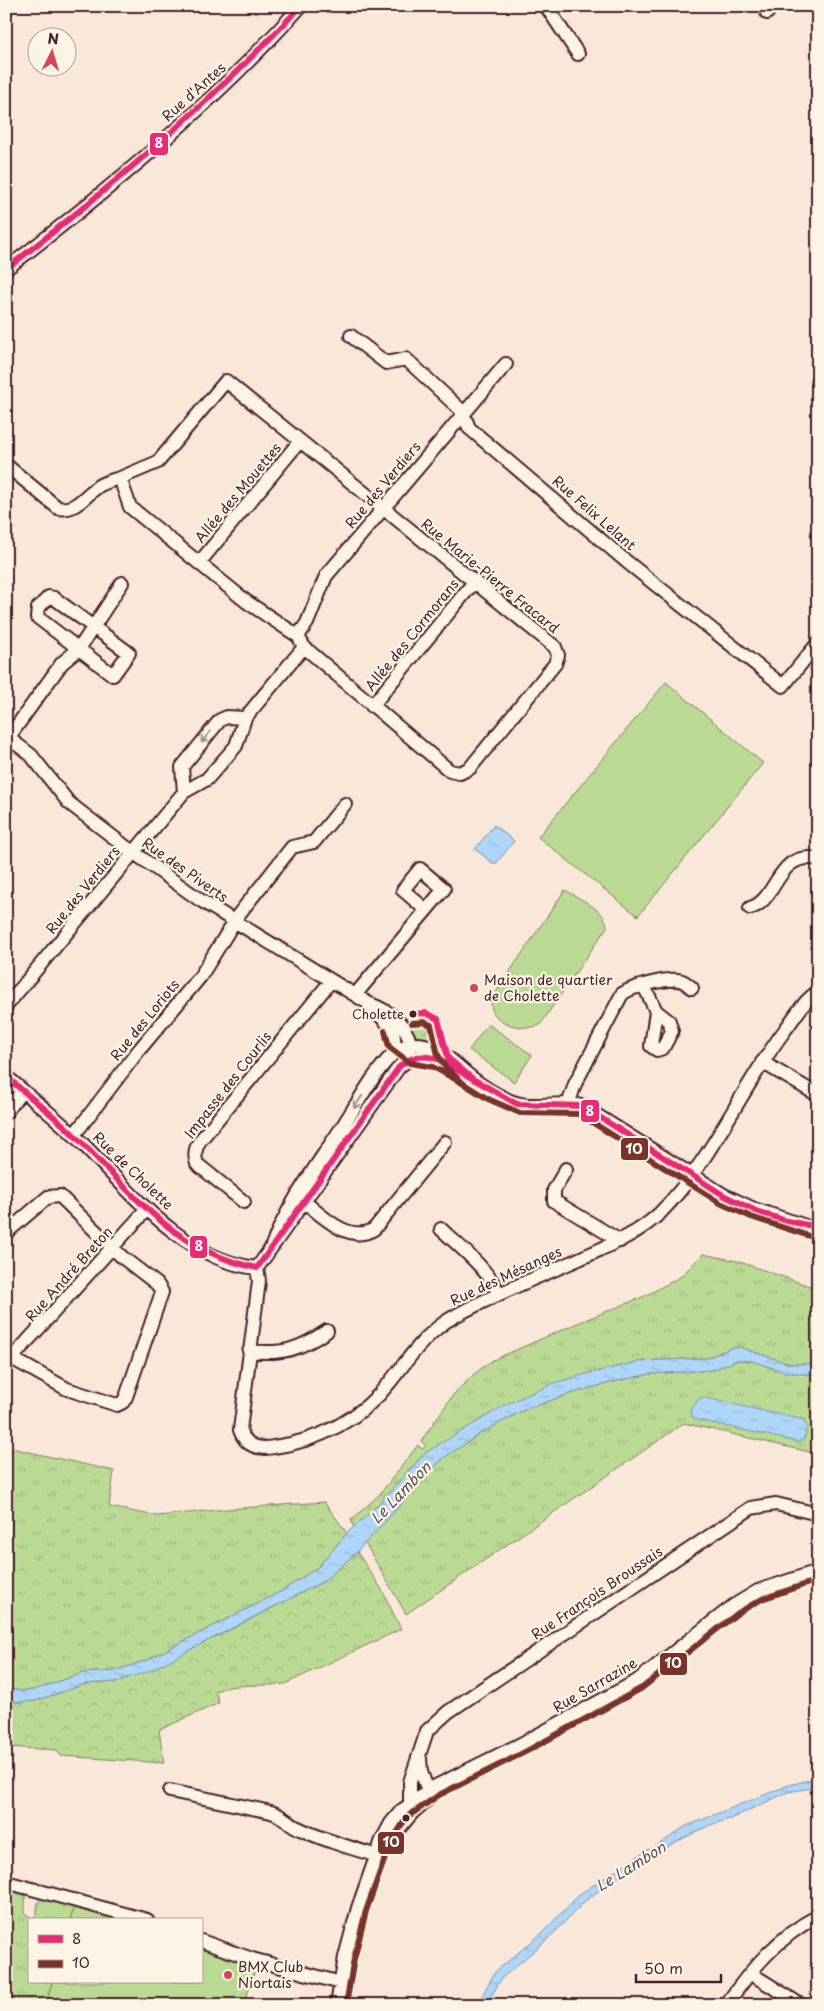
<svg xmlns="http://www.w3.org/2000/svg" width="824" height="2011" viewBox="0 0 824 2011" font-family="'Playpen Sans',sans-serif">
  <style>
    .grass { fill: url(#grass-tufts); stroke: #827c5f }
    .forest { fill: url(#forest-crowns); stroke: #827c5f }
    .pitch { fill: #bada93; stroke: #827c5f }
    .water { fill: url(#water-ripples); stroke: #868da6 }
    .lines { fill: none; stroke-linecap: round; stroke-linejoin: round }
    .minor-casing { stroke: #4a1f2b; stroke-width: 16 }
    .minor { stroke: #fcf5e5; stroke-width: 12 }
    .bus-1-casing { stroke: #fcf5e5; stroke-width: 10 }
    .bus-2-casing { stroke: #fcf5e5; stroke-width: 10 }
    .bus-1 { stroke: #e72b75; stroke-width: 6 }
    .bus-2 { stroke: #793329; stroke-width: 6 }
    .oneway { stroke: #a38a88 }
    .poi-dot { fill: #d1495b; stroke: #fcf5e5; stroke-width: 2 }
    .bus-dot { fill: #4a1f2b; stroke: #fcf5e5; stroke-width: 2 }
    .labels { text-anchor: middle; stroke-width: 4.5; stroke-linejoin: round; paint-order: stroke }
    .bus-label { font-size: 13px; fill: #4a1f2b; stroke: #fcf5e5; text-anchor: end }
    .street-label { font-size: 14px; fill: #4a1f2b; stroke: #fcf5e5 }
    .poi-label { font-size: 14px; fill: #4a1f2b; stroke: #fcf5e5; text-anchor: start }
    .water-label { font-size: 15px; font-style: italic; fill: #634d5e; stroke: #fcf5e5 }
    .line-badge { stroke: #fcf5e5; stroke-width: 2 }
    .badge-label { font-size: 14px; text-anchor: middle; font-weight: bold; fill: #fff }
  </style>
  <defs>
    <pattern id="grass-tufts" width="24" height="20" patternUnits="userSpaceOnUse" patternTransform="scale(1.25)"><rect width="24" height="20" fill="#bada93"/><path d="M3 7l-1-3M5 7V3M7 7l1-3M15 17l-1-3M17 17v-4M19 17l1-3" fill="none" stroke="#a1bb7f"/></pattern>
    <pattern id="forest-crowns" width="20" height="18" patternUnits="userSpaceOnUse" patternTransform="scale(1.25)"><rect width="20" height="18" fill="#bada93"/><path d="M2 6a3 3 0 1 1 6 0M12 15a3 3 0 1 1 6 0" fill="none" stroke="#a1bb7f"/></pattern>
    <pattern id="water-ripples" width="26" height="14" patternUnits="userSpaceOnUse" patternTransform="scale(1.25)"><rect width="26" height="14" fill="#aed6f8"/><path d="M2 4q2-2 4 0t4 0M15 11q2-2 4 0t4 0" fill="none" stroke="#97b7d5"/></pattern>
  </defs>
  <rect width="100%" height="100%" fill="#f9e8da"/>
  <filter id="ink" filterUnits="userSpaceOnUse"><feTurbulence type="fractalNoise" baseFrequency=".02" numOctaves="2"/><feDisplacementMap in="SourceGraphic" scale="10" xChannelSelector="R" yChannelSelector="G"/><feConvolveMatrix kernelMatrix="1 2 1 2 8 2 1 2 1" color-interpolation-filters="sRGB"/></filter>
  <g filter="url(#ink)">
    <path class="grass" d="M 420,1021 L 433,1025 L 438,1032 L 437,1040 C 430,1044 419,1040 413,1035 L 412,1025 Z
      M 703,1254 L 737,1261 L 818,1289 L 818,1364 L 790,1364 L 739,1347 L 731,1348 L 707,1358 L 643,1361 L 586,1374 L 425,1453 L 372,1511 L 354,1527 L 351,1520 L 379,1495 L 418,1445 L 422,1449 L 426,1446 L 421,1441 L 453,1395 L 474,1374 L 493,1360 L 580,1322 L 645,1296 L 680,1277 Z
      M 738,1360 L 752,1361 L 785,1372 L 818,1375 L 818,1454 L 684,1423 L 406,1614 L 365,1543 L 442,1459 L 483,1432 L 524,1410 L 569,1394 L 617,1381 L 650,1374 L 712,1370 Z
      M 6,1442 L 16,1449 L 114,1471 L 109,1507 L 157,1516 L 227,1509 L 324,1502 L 347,1533 L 318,1567 L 282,1591 L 145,1661 L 114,1671 L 83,1673 L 34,1690 L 21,1691 L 6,1688 Z
      M 6,1884 L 25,1889 L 25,1913 L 31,1918 L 36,1916 L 38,1902 L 41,1898 L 47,1897 L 74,1908 L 70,1920 L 29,1920 L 29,1982 L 52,1982 L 46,2005 L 38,1998 L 35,2005 L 6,2005 Z"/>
    <path class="forest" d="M 357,1552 L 381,1588 L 401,1629 L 285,1684 C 259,1687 240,1682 215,1691 L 219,1703 L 159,1730 L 164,1763 L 61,1756 L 57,1750 L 6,1747 L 6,1699 L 19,1702 L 35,1701 L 85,1684 L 115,1682 L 222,1634 L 324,1581 Z"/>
    <path class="pitch" d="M 666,682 L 763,763 L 638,916 L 538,837 Z
      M 565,890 C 579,899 606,909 607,927 L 540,1025 C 523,1032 485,1023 492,998 Z
      M 488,1024 L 532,1055 L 514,1082 L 469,1050 Z
      M 74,1908 L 118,1920 L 70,1920 Z
      M 201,1949 L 256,1967 L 244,2005 L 46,2005 L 52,1982 L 201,1982 Z"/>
    <path class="water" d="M 494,825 L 514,841 L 495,865 L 475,849 Z
      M 739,1347 L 790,1364 L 818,1364 L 818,1375 L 785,1372 L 752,1361 L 738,1360 L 712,1370 L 650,1374 L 617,1381 L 569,1394 L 524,1410 L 483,1432 L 442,1459 L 357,1552 L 324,1581 L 149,1671 L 115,1682 L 85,1684 L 35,1701 L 19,1702 L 6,1699 L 6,1688 L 21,1691 L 34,1690 L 83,1673 L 114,1671 L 145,1661 L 282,1591 L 318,1567 L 347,1533 L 372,1511 L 425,1453 L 505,1405 L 554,1383 L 586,1374 L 643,1361 L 707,1358 L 731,1348 Z
      M 701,1397 L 804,1420 L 807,1428 L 804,1439 L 798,1442 L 698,1420 L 692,1417 L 691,1409 Z
      M 818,1778 L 818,1787 L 788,1792 L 730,1819 L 710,1825 L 674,1843 L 609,1883 L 584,1902 L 551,1936 L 502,1978 L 486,2005 L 477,2005 L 495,1972 L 541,1934 L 581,1893 L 649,1849 L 651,1850 L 686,1826 L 789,1785 Z"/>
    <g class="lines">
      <g class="minor-casing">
        <path id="minor" d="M 546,6 L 578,54
          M 767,13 L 771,6
          M 6,269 C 110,189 213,104 301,6
          M 351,336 L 386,363 L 406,359 L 463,412 L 469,428 L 627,562 L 783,686 L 818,643
          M 6,465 L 58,508 C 76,512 86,494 100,485 C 106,482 113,480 120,478 L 130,507 L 247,602 L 298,636 L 304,647 L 450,771 L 460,773 L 470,768 L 555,664 L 558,655 L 555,647 L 226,381 L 158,462 L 120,478
          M 199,563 L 300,441
          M 49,597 L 54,598 L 129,653 L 113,675 L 37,617 L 38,608 Z
          M 298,636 L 307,623 L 326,576 L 506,364
          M 372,706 L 474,582
          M 6,736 L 31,755 L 69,803 L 126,847 L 200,900 L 368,1003 C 390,1012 404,1020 411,1045 L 408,1052
          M 6,741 L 62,663 L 79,649 L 122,583
          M 184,792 L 182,767 L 220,720 L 227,717 L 245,718
          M 750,908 C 778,901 776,850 818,859
          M 644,986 L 656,1011 L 651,1046 L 657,1050 L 663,1048 L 672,1031 L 669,1021 L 656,1011
          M 355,995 L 444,889 L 420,869 L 403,890 L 426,910
          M 6,1006 L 184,792 L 207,779 L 236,746 L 245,718 L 304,647
          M 372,1008 C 389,1024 398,1029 393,1054
          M 762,1062 L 818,1095
          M 6,1076 C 29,1097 53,1115 75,1136 C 125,1185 182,1261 257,1268 L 399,1067 C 413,1054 426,1053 443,1062
          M 569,1102 L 575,1084 L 622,994 C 631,987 672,976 682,981 C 686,982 689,986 692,988
          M 6,1112 L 22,1091
          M 74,1135 L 139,1050 L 200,977 L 239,914 L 292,847 L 314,842 L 345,804
          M 566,1169 L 554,1190 L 554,1201 L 620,1241
          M 244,1202 L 197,1164 C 194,1155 195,1150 199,1142 L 331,981
          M 305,1202 C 323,1217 350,1244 374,1229 L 445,1142
          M 441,1229 C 462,1249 487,1268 499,1294
          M 6,1233 L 48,1197 L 60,1196 L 122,1257 L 157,1284 L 162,1292 L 126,1397 L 123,1402 L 117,1405 L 67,1389 L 6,1355
          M 271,1248 C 288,1203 318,1164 344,1124 C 359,1101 374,1072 394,1053 C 401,1047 410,1044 419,1044 C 440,1046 456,1066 472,1078 C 483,1087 495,1094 508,1100 C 531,1111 558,1100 582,1106 L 724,1195 L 754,1209 L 818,1230
          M 257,1268 L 259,1281 L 240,1430 C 245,1446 259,1450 274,1447 C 319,1441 362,1418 390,1382 C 409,1358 427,1331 455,1316 C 495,1294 538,1277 579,1259 C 608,1246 637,1235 660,1213 C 712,1161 741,1088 785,1030 C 795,1017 804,1000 818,992
          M 249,1351 C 283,1355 300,1349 327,1331
          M 12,1358 L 147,1209
          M 420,1758 L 421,1772 L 428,1791 L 423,1798
          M 170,1791 L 271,1812 C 282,1815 288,1823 298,1828 C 323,1840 351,1848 378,1856
          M 415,1801 L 410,1803 L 410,1782 L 427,1731 L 448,1712 L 751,1508 L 776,1504 L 818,1514
          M 386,1844 L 412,1813 L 427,1800
          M 6,1882 L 147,1920
          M 201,1941 L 252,1959 L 341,1983
          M 750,1973 L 801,2005
          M 337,2005 L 345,1957 L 358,1908 L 382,1840 L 391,1823 L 401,1811 L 434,1787 L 523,1743 L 637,1681 L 733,1606 L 758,1591 L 818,1571
          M 726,2005 C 751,1969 779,1936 818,1916"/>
      </g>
      <use href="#minor" class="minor"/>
      <g class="bus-1-casing">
        <path id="bus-1" d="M 6,269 C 111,188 211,103 301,6
          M 411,1014 L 426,1013 L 438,1019 L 448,1058 L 473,1079
          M 6,1076 C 29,1097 54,1115 75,1136 C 133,1193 173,1251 257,1268 L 399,1067 C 412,1056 421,1054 438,1059 L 517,1104 L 582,1106 L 725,1196 L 756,1211 L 787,1221 L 818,1227"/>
      </g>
      <g class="bus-2-casing">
        <path id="bus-2" d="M 412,1023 L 424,1022 L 431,1025 L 438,1055 L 445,1067 L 464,1084 L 488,1099 L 520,1113 L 579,1114 L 720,1203 L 751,1217 L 815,1238
          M 385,1031 L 389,1047 L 410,1063 L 433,1067 L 469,1087
          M 346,2005 L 354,1959 L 366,1911 L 390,1844 L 407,1817 L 439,1795 L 527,1751 L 642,1688 L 738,1613 L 762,1599 L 818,1580"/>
      </g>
      <use href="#bus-1" class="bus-1"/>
      <use href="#bus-2" class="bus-2"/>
    </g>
    <defs><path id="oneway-shaft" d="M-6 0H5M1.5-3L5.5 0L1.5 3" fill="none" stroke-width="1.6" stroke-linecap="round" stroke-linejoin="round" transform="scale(1.25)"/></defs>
    <g class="oneway">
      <use href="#oneway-shaft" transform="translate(206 737) rotate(129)"/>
      <use href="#oneway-shaft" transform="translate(358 1102) rotate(124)"/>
    </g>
  </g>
  <g class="poi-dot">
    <circle cx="474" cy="988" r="5"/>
    <circle cx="228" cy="1975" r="5"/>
  </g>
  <g class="bus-dot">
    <circle cx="413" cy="1014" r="4.5"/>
    <circle cx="406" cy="1818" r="4.5"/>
  </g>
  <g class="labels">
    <g class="bus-label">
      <text x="404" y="1019">Cholette</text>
    </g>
    <g class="street-label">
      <text transform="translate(194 92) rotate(-42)" y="5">Rue d'Antes</text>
      <text transform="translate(383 485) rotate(-50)" y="5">Rue des Verdiers</text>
      <text transform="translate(238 493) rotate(-50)" y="5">Allée des Mouettes</text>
      <text transform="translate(594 513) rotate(41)" y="5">Rue Felix Lelant</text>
      <text transform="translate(490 576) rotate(39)" y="5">Rue Marie-Pierre Fracard</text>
      <text transform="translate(412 635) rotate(-51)" y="5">Allée des Cormorans</text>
      <text transform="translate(185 870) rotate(35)" y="5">Rue des Piverts</text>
      <text transform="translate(83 890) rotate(-51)" y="5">Rue des Verdiers</text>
      <text transform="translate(145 1020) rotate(-51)" y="5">Rue des Loriots</text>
      <text transform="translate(228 1085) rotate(-52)" y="5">Impasse des Courlis</text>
      <text transform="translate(133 1171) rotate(44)" y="5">Rue de Cholette</text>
      <text transform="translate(69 1274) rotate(-48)" y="5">Rue André Breton</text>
      <text transform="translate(506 1276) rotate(-25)" y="5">Rue des Mésanges</text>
      <text transform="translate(597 1593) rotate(-34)" y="5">Rue François Broussais</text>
      <text transform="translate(595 1685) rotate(-30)" y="5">Rue Sarrazine</text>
    </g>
    <g class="poi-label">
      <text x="484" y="985">Maison de quartier<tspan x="484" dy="16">de Cholette</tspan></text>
      <text x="238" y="1972">BMX Club<tspan x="238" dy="16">Niortais</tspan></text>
    </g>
    <g class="water-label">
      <text transform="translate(401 1493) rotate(-46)" y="5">Le Lambon</text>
      <text transform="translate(631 1867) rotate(-32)" y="5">Le Lambon</text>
    </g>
  </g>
  <g class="line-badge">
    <rect x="149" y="132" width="20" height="24" rx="5" fill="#e72b75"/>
    <rect x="580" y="1099" width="20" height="24" rx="5" fill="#e72b75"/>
    <rect x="620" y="1137" width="29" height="24" rx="5" fill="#793329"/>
    <rect x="189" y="1235" width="19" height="24" rx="5" fill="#e72b75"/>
    <rect x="659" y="1652" width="29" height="24" rx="5" fill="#793329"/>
    <rect x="377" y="1831" width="28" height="24" rx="5" fill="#793329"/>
  </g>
  <g class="badge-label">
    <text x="159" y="148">8</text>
    <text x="590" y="1116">8</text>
    <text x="634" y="1154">10</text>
    <text x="199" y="1251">8</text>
    <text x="673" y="1668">10</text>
    <text x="391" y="1847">10</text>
  </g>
  <rect width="824" height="2011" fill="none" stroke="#fcf5e5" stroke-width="25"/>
  <rect x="12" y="12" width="799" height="1986" fill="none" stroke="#4a1f2b" stroke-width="2" filter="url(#ink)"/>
  <rect x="28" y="1918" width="175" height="65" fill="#fcf5e5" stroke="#b59f9b"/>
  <rect x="38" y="1935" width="25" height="8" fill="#e72b75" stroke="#b59f9b"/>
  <text x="72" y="1944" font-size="15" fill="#4a1f2b">8</text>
  <rect x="38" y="1960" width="25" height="8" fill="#793329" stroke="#b59f9b"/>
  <text x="72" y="1968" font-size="15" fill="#4a1f2b">10</text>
  <g transform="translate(52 52) rotate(5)"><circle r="24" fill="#fcf5e5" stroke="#b59f9b"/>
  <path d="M0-4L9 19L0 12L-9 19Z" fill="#d1495b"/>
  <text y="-8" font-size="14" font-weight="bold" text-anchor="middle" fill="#4a1f2b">N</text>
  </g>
  <path d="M636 1974v8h85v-8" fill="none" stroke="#4a1f2b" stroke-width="2.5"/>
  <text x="644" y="1974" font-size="15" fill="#4a1f2b" stroke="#fcf5e5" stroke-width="4" paint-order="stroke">50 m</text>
</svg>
